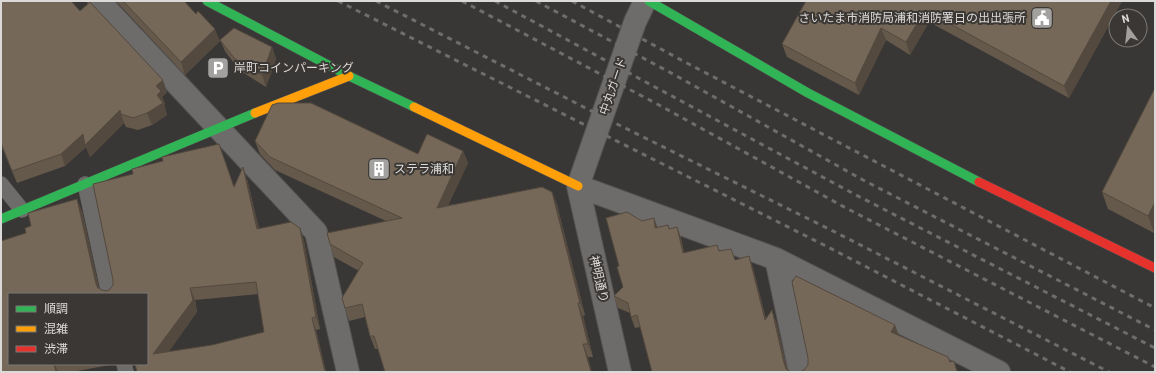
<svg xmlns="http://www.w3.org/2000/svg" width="1156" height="373" viewBox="0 0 1156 373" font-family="Barlow,'Noto Sans JP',sans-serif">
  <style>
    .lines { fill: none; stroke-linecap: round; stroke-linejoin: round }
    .lane-casing { stroke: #555352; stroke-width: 16 }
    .street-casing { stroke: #555352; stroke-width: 24 }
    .fast-casing { stroke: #555352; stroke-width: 10 }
    .slow-casing { stroke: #555352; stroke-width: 10 }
    .jam-casing { stroke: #555352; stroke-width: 10 }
    .lane { stroke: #6e6c6b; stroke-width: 15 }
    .street { stroke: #6e6c6b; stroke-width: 22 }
    .fast { stroke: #30b455; stroke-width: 9 }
    .slow { stroke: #ff9f0a; stroke-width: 9 }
    .jam { stroke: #e5322d; stroke-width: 9 }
    .rail { stroke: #6e6d6b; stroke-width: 3; stroke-dasharray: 5 5; stroke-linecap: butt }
    .wall { fill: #65594c; fill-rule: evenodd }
    .shaded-wall { fill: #53493e }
    .building { fill: #766858; stroke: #53493e; fill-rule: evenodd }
    .labels { text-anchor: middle; stroke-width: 4; stroke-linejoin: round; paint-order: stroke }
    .poi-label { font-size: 12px; fill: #dcdad8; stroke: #3a3734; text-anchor: start }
    .street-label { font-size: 12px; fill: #dcdad8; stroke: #3a3734 }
  </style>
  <rect width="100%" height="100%" fill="#393735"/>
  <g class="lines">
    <g class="lane-casing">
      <path id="lane" d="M 1,184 L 22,210
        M 85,184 L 109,294
        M 124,364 L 126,372"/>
    </g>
    <g class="street-casing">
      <path id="street" d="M 99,1 L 316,232 L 348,372
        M 578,186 L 776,259 L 999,372
        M 578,186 L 635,22 L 645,1
        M 578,186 L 620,372
        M 776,259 L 800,372"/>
    </g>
    <g class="fast-casing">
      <path id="fast" d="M 207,1 L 349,76 L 414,107
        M 649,1 L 808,93 L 979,182
        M 1,219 L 255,113"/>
    </g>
    <g class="slow-casing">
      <path id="slow" d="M 414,107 L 578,186
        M 255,113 L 349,76"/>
    </g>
    <g class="jam-casing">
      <path id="jam" d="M 979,182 L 1155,268"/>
    </g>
    <use href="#lane" class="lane"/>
    <use href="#street" class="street"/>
    <use href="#fast" class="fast"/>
    <use href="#slow" class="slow"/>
    <use href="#jam" class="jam"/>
    <path class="rail" d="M 338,1 L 824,245 L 1070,372
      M 376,1 L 619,125 L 835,232 L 1109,372
      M 462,1 L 659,105 L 846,208 L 1155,367
      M 495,1 L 856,195 L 1155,348
      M 536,1 L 673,74 L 863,180 L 1155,330
      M 572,1 L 683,61 L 1155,308"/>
  </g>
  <path class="wall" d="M 1,1 L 80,11 L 167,92 L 162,97 L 165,104 L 164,105 L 167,115 L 152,125 L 138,130 L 126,127 L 124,123 L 90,157 L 86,147 L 65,166 L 17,183 L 1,145 Z
    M 116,1 L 184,1 L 220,41 L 185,75 Z
    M 806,1 L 1122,1 L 1069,98 L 929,22 L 910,55 L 886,40 L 859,95 L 787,57 L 782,44 Z
    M 220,40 L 272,47 L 276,59 L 266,87 L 239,70 L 225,51 Z
    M 1155,88 L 1154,233 L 1108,209 L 1102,192 Z
    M 255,141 L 418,154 L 463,151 L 468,163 L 448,205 L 552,192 L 557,205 L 585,315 L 583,316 L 593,357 L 588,357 L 378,349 L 375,349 L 370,336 L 365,317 L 349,321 L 345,308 L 359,271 L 334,257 L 330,244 L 386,221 L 275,170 L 260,154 Z
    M 247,179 L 259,229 L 300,228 L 304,241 L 320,329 L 316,330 L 326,372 L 137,372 L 147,294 L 9,364 L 115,364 L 72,372 L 1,372 L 82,211 L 99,288 L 102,290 L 107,291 L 110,289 L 234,187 ZM 258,294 L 264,332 L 212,345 L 168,352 L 197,312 L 195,300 Z
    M 654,218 L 657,228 L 668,225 L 670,229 L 677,227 L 681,238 L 684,252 L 719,251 L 735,260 L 753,268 L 766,319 L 776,321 L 787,369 L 640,327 L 635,328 L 631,317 L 630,313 L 618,308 L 614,296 L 623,287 L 619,266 Z"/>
  <path class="shaded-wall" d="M 1111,1 L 1122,1 L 1069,98 L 1064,86 Z
    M 925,10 L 929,22 L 910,55 L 906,42 Z
    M 881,28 L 886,40 L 859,95 L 855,83 Z
    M 215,29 L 220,41 L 185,75 L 181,62 Z
    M 272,47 L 276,59 L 266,87 L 262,75 Z
    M 163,80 L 167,92 L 162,97 L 165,104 L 164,105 L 167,115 L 152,125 L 147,113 L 157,95 L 156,86 Z
    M 120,110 L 124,123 L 90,157 L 86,147 L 65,166 L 61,154 L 83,134 Z
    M 463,151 L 468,163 L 441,221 L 437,208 Z
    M 243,167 L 247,179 L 262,241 L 257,229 Z
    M 552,192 L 557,205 L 585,315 L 580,303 Z
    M 77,199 L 82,211 L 100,294 L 96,284 Z
    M 1155,202 L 1155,230 L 1154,233 L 1148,216 Z
    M 654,218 L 658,229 L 655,228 Z
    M 677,227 L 681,238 L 687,264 L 683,253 Z
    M 300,228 L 304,241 L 320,329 L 316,317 Z
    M 749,256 L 753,268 L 769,332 L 765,320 Z
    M 190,288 L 195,300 L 197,312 L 158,367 L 153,354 Z
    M 578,303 L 583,316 L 593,357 L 588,344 Z
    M 772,310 L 776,321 L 787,372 L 784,363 Z
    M 312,318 L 316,330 L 326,372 L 325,372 Z
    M 895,325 L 899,336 L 891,332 Z
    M 583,344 L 588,357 L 592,372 L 591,372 Z
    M 954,361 L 958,372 L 957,372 Z
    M 54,364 L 55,364 L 58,372 L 56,372 Z"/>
  <path class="building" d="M 1,1 L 71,1 L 80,11 L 90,2 L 163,80 L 156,86 L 161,91 L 157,95 L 163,103 L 147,113 L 133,118 L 121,114 L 120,110 L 85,145 L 83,134 L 61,154 L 12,171 L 1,143 Z
    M 123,1 L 184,1 L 196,14 L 198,11 L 215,29 L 181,62 Z
    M 806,1 L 1111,1 L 1064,86 L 925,10 L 906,42 L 881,28 L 855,83 L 782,44 Z
    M 234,28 L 272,47 L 262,75 L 235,59 L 220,40 Z
    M 1155,88 L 1155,202 L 1148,216 L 1102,192 Z
    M 278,103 L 311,103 L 418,154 L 427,134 L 463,151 L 437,208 L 542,187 L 552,192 L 580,303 L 578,303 L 588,344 L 583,344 L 591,372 L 385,372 L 374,336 L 370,336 L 362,304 L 345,308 L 342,298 L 363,263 L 330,244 L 327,233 L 402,218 L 270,157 L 255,141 L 272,105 Z
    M 219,144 L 234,187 L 243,167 L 257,229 L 291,222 L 300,228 L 316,317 L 312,318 L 325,372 L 137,372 L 135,364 L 147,364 L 147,294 L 9,294 L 9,364 L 54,364 L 56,372 L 1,372 L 1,241 L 26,233 L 25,228 L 31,226 L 28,213 L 77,199 L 96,284 L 98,288 L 102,290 L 107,291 L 110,289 L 113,285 L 113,280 L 93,184 L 133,174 L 132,169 L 163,161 L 162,157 ZM 256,282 L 264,332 L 212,345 L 153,354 L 193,300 L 190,288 Z
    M 627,212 L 642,221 L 654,218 L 655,228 L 668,225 L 669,229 L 677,227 L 683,253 L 717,245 L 719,251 L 731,249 L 735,260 L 749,256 L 765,320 L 772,310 L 784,363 L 786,369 L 791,372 L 652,372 L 637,315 L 631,317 L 628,303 L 614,296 L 623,287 L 617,267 L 619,266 L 606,218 Z
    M 796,276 L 895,325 L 891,332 L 948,357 L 950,362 L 954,361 L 957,372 L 800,372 L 804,370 L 808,365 L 808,358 L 792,282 Z"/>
  <defs>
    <g id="civic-square" transform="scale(1.15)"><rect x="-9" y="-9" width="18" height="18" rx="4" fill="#a3a19f" stroke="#3a3734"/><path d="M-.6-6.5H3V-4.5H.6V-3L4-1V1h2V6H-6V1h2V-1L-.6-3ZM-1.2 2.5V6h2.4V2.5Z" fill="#fff"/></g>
    <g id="parking-square" transform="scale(1.15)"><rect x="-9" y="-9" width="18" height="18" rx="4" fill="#a3a19f" stroke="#3a3734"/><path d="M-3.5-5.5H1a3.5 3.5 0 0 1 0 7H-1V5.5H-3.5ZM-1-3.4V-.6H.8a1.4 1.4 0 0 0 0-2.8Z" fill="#fff"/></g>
    <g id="building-square" transform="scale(1.15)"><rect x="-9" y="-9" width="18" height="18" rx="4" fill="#a3a19f" stroke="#3a3734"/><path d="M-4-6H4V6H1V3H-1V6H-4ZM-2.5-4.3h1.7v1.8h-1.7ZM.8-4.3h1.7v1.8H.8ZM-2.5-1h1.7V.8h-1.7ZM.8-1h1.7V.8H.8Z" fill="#fff"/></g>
  </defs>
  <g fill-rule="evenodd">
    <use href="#civic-square" x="1042" y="18"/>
    <use href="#parking-square" x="218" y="68"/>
    <use href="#building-square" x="379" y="169"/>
  </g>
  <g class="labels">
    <g class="poi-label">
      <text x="1026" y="22" text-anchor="end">さいたま市消防局浦和消防署日の出出張所</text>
      <text x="234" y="72">岸町コインパーキング</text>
      <text x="394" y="173">ステラ浦和</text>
    </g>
    <g class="street-label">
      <text transform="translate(613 86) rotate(-71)" y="4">中丸ガード</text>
      <text transform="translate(599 279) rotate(77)" y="4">神明通り</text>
    </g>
  </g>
  <rect width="1156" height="373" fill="none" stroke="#dcdad8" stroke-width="4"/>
  <rect x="8" y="293" width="140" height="72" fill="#3a3734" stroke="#7b7876"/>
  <rect x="16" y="306" width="20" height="6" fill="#30b455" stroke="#7b7876"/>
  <text x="44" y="313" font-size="12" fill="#dcdad8">順調</text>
  <rect x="16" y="326" width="20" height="6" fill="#ff9f0a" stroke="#7b7876"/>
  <text x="44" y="333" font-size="12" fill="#dcdad8">混雑</text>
  <rect x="16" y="346" width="20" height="6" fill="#e5322d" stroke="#7b7876"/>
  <text x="44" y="353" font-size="12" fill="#dcdad8">渋滞</text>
  <g transform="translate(1128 28) rotate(345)"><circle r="19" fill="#3a3734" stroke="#7b7876"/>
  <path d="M0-3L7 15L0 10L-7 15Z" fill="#a3a19f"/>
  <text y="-6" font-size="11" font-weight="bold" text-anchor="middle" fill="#dcdad8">N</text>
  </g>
</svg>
